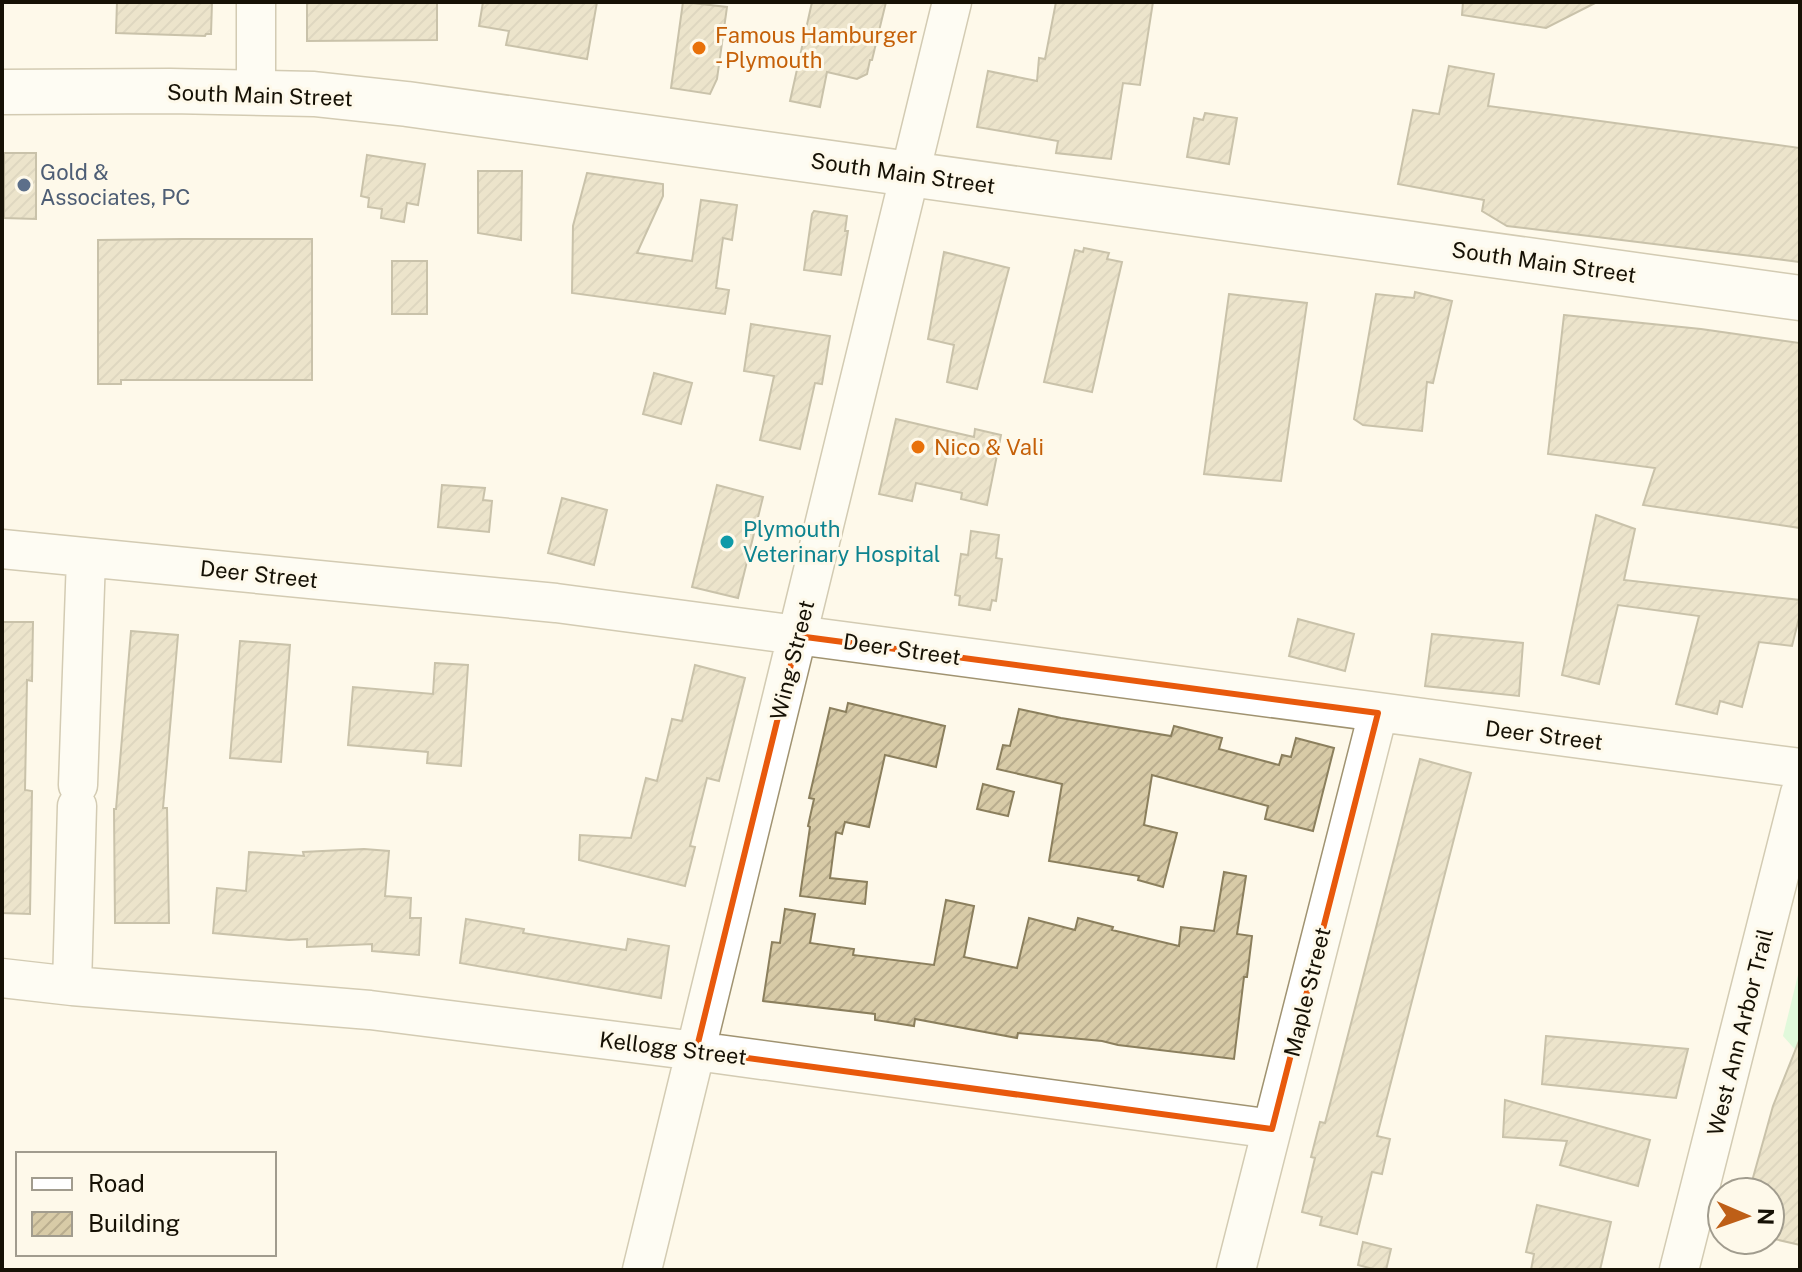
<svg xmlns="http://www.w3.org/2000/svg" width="1802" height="1272" viewBox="0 0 1802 1272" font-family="'Public Sans',sans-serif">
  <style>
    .grass { fill: #bef8c9 }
    .building { fill: url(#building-hatch); stroke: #8b7f5d; stroke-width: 2 }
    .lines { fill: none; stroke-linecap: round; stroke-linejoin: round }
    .minor-casing { stroke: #a09371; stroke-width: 41 }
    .major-casing { stroke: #a09371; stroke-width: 47 }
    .minor { stroke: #fff; stroke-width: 38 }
    .major { stroke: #fff; stroke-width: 44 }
    .marked { fill: none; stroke: #e8590c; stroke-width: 6; stroke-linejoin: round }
    .food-dot { fill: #e8710a; stroke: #fef9ea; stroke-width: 3 }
    .service-dot { fill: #5c6f8a; stroke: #fef9ea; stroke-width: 3 }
    .culture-dot { fill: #0f9aa8; stroke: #fef9ea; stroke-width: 3 }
    .labels { text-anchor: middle; stroke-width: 6; stroke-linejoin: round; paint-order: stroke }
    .food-label { font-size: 22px; fill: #c56008; stroke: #fef9ea; text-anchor: start }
    .street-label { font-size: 22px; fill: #161105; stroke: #fef9ea }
    .service-label { font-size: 22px; fill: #4e5e75; stroke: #fef9ea; text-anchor: start }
    .culture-label { font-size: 22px; fill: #0d838f; stroke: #fef9ea; text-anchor: start }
  </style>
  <defs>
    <pattern id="building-hatch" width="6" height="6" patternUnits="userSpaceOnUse" patternTransform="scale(2)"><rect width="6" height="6" fill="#d8cba7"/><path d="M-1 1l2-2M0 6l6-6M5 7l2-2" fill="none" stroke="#b9ad8e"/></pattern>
  </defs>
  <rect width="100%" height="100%" fill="#fef9ea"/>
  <path class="grass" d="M 1798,975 L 1800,975 L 1800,1055 L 1783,1036 Z"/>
  <path class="building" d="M 117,2 L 212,2 L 211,34 L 206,34 L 205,36 L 116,33 Z
    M 307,2 L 437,2 L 437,40 L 307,41 Z
    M 483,2 L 597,2 L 587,59 L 506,45 L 509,31 L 479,26 Z
    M 683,2 L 727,7 L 717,79 L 710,94 L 671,88 Z
    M 812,2 L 886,2 L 872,60 L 870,60 L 867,74 L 857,79 L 827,72 L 820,107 L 790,101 Z
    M 1056,2 L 1153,2 L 1140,85 L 1123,83 L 1111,159 L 1056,153 L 1058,141 L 977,127 L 988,71 L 1037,81 L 1039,58 L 1045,59 Z
    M 1463,2 L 1597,2 L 1546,28 L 1462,15 Z
    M 1449,66 L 1494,74 L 1488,106 L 1800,148 L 1800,262 L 1507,226 L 1482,211 L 1484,200 L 1398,184 L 1413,110 L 1439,114 Z
    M 1205,113 L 1237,118 L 1229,164 L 1187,157 L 1194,118 L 1203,120 Z
    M 4,153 L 36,153 L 36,219 L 4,218 Z
    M 367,155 L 425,164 L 418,205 L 407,203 L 404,222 L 381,218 L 382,209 L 368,207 L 369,198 L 361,196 Z
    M 478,171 L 522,171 L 521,240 L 478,233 Z
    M 587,173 L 663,184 L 663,196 L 637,253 L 692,261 L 701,200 L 737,205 L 732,240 L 723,238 L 716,288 L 729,290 L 725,314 L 572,293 L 573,226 Z
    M 814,211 L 847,216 L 845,231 L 848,231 L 841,275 L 804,270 L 812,214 Z
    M 182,239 L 312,239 L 312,380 L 121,380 L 121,384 L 98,384 L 98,240 Z
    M 1084,248 L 1109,253 L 1107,259 L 1122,262 L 1092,392 L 1044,382 L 1075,250 L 1083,252 Z
    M 944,252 L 1009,268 L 977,389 L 947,382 L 954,345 L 928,339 Z
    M 392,261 L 427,261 L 427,314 L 392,314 Z
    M 1415,292 L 1452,301 L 1433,383 L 1427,382 L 1422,431 L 1363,425 L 1354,419 L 1376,294 L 1414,298 Z
    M 1229,294 L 1307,303 L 1281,481 L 1204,474 Z
    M 1564,315 L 1701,329 L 1800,343 L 1800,528 L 1643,505 L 1655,468 L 1548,454 Z
    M 751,324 L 830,336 L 822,384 L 815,383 L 800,449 L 760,440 L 774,376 L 744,371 Z
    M 654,373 L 692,383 L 681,424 L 643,414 Z
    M 896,419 L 974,437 L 975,429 L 1001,435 L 987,505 L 961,499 L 962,493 L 916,483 L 912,501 L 879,494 Z
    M 442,485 L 485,488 L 483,500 L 492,501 L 489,532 L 438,527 Z
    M 717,485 L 763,497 L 738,598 L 692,587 Z
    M 562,498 L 607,510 L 594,565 L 548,553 Z
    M 1596,515 L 1635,529 L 1624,580 L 1800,600 L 1800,614 L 1792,646 L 1759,642 L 1742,707 L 1720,701 L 1717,714 L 1676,704 L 1699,616 L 1618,605 L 1599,684 L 1562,675 Z
    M 971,531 L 999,535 L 996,558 L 1002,559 L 996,601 L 992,600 L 990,610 L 959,605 L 960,596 L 955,595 L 961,554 L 968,555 Z
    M 1298,619 L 1354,634 L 1345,671 L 1289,656 Z
    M 2,622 L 33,622 L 32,681 L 27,680 L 25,790 L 32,791 L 30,914 L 2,913 Z
    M 131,631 L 178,635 L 163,808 L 167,808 L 169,923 L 115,923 L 114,809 L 116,809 Z
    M 1432,634 L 1523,643 L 1519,696 L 1425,686 Z
    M 240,641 L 290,645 L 281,762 L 230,758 Z
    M 435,663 L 468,665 L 461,766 L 427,763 L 428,752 L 348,745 L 353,687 L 433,694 Z
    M 695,665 L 745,678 L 719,781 L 707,778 L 690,846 L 695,847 L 685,886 L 579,860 L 580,835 L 631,838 L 646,778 L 657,781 L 672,719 L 682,721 Z
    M 848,703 L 945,726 L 936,767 L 885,755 L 869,827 L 845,822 L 842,834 L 836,832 L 830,878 L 867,882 L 865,904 L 800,896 L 810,827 L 808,826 L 814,799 L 809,798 L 830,708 L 846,712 Z
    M 1019,709 L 1061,718 L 1171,736 L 1174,726 L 1222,738 L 1219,749 L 1279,765 L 1282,755 L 1291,757 L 1296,738 L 1334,748 L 1313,831 L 1265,819 L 1268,806 L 1152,775 L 1144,825 L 1177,833 L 1163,887 L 1138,880 L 1139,876 L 1049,861 L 1062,784 L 997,769 L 1003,745 L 1010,746 Z
    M 1420,759 L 1471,773 L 1377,1136 L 1390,1139 L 1382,1174 L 1372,1172 L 1357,1234 L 1320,1225 L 1322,1217 L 1302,1212 L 1315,1158 L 1311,1157 L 1320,1122 L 1325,1123 Z
    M 983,784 L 1014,792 L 1008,816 L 977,809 Z
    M 364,849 L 389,851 L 385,896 L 411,898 L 410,918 L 421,918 L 419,955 L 372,951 L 372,944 L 307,947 L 307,939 L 289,940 L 213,933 L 217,888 L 246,891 L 249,852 L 304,856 L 303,852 Z
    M 1224,872 L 1246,876 L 1237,934 L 1252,936 L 1247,977 L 1244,977 L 1234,1059 L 1118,1045 L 1102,1041 L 1018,1033 L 1017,1038 L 915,1019 L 914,1026 L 875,1020 L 875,1014 L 763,1001 L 772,942 L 780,943 L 785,909 L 815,914 L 810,943 L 854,949 L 853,955 L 934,965 L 946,900 L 974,906 L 964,957 L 1017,968 L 1029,918 L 1075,930 L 1078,918 L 1113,927 L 1112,930 L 1179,946 L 1181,927 L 1214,931 Z
    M 466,919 L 524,929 L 523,933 L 626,950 L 628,939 L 669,946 L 661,998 L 460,963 Z
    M 1546,1036 L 1688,1049 L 1676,1098 L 1542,1084 Z
    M 1799,1041 L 1800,1041 L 1800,1245 L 1770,1238 L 1770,1192 L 1749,1192 L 1773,1106 Z
    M 1505,1100 L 1650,1140 L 1638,1186 L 1560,1165 L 1567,1141 L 1503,1137 Z
    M 1537,1205 L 1611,1222 L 1600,1270 L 1531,1270 L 1534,1254 L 1526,1252 Z
    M 1363,1242 L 1391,1249 L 1386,1270 L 1377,1270 L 1358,1265 Z"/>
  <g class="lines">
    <g class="minor-casing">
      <path id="minor" d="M 256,2 L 256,93
        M 2,549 L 556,603 L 1800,768
        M 78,785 L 86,558
        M 2,978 L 72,986 L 370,1010 L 696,1051 L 1272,1129
        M 72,986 L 77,806
        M 642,1270 L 952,2
        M 1236,1270 L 1378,713
        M 1679,1270 L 1800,793"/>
    </g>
    <g class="major-casing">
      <path id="major" d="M 2,92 L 170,91 L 314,94 L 407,104 L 1800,298"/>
    </g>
    <use href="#minor" class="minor"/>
    <use href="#major" class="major"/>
  </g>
  <path d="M0 0H1802V1272H0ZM 798,636 L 1378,713 L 1272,1129 L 696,1051 Z" fill="#fef9ea" fill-opacity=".55" fill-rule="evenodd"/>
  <path class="marked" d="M 798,636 L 1378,713 L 1272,1129 L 696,1051 Z"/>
  <g class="food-dot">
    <circle cx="699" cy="48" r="8"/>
    <circle cx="918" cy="447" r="8"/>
  </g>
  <circle class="service-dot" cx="24" cy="185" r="8"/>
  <circle class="culture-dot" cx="727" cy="542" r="8"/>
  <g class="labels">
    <g class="food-label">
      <text x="715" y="43">Famous Hamburger<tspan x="715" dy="25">- Plymouth</tspan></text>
      <text x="934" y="455">Nico &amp; Vali</text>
    </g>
    <g class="street-label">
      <text transform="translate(260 95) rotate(2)" y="8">South Main Street</text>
      <text transform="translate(903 173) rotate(8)" y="8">South Main Street</text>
      <text transform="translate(1544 262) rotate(8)" y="8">South Main Street</text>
      <text transform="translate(259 574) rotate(6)" y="8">Deer Street</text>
      <text transform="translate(902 649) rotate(8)" y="8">Deer Street</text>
      <text transform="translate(792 660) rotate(-76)" y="8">Wing Street</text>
      <text transform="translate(1544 735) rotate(7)" y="8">Deer Street</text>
      <text transform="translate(1307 992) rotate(-76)" y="8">Maple Street</text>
      <text transform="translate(1740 1032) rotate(-76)" y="8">West Ann Arbor Trail</text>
      <text transform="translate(673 1048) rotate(7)" y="8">Kellogg Street</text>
    </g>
    <g class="service-label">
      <text x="40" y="180">Gold &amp;<tspan x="40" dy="25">Associates, PC</tspan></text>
    </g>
    <g class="culture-label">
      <text x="743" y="537">Plymouth<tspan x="743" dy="25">Veterinary Hospital</tspan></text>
    </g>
  </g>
  <rect width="1802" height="1272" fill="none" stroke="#161105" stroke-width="8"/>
  <rect x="16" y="1152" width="260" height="104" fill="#fef9ea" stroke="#a19c8e" stroke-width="2"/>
  <rect x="32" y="1178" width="40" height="12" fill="#ffffff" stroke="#a19c8e" stroke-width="2"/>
  <text x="88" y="1192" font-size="24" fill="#161105">Road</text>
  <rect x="32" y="1212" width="40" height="24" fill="url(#building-hatch)" stroke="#a19c8e" stroke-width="2"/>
  <text x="88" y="1232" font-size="24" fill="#161105">Building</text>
  <g transform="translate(1746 1216) rotate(92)"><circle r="38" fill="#fef9ea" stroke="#a19c8e" stroke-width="2"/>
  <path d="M0-6L14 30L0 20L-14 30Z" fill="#be5f17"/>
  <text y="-12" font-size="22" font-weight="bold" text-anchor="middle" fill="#161105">N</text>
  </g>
</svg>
